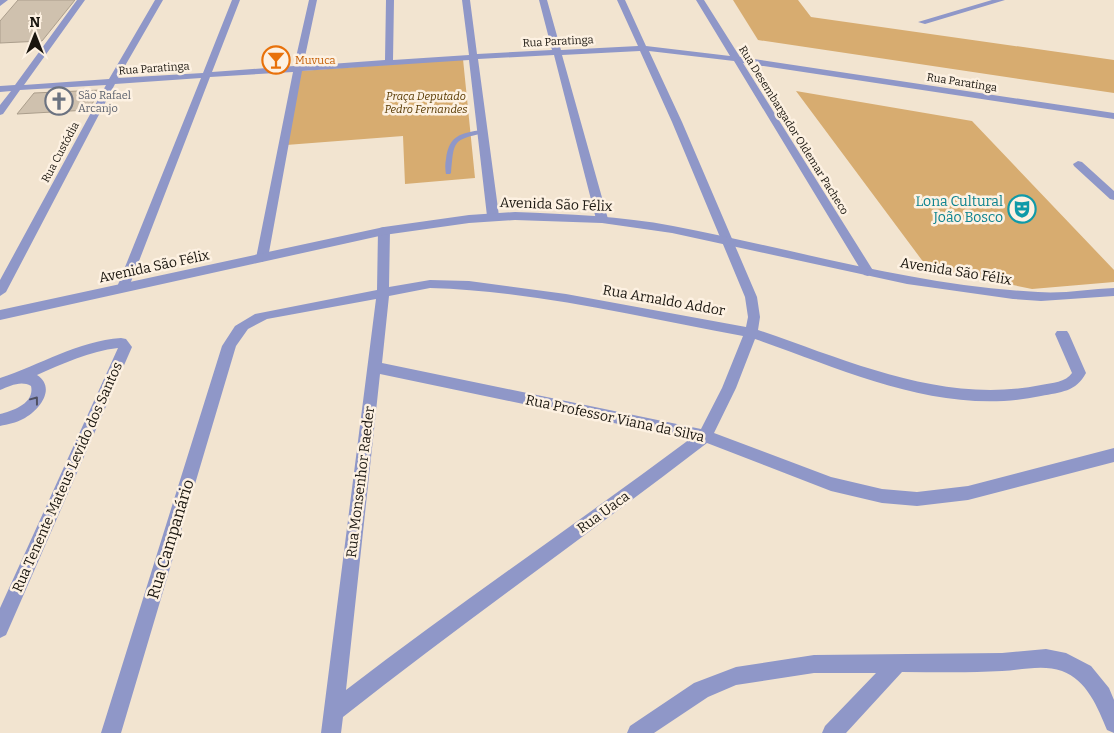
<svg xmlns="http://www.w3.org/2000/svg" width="1114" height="733" viewBox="0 0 1114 733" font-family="Bitter,serif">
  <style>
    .green { fill: #d7ac70 }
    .building { fill: #cfc1ae; stroke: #ab9e8c }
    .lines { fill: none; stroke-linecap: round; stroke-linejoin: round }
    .service { fill: #8f97c8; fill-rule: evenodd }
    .minor { fill: #8f97c8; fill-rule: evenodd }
    .tertiary { fill: #8f97c8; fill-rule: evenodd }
    .oneway { stroke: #4f5062 }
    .labels { text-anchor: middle; stroke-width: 5; stroke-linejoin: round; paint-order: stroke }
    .far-street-label { font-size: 11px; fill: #1a160f; stroke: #fdf1e2 }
    .far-food-label { font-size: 11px; fill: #c56008; stroke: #fdf1e2; text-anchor: start }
    .far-worship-label { font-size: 11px; fill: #5b616d; stroke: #fdf1e2; text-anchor: start }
    .far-park-label { font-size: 11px; font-style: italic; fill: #583900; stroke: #fdf1e2 }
    .culture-label { font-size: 14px; fill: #0d838f; stroke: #fdf1e2; text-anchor: end }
    .street-label { font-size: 14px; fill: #1a160f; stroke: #fdf1e2 }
    .near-street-label { font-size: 16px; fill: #1a160f; stroke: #fdf1e2 }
  </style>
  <rect width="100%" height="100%" fill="#f2e4d0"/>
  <path class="green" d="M 733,0 L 798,0 L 811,17 L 1114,60 L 1114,93 L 758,40 Z
    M 463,59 L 475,178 L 405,184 L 403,136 L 286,145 L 301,71 Z
    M 796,91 L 972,121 L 1114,270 L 1114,282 L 1032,289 L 927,267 Z"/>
  <path class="building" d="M 18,0 L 75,0 L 42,41 L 0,43 L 0,21 Z
    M 101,90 L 88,110 L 17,114 L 34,93 Z"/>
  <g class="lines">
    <path class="service" d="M 482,130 L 484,131 L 484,133 C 452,140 454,141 451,173 L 450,174 L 446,174 C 445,169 445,164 446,159 C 449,135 461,133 482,130 Z"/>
    <path class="minor" d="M 77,0 L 85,0 L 24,85 L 109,79 L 155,0 L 163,0 L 118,78 L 203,73 L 232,0 L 240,0 L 212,72 L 294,66 L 309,0 L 317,0 L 303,66 L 385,60 L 386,0 L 394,0 L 393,60 L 469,55 L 462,0 L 470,0 L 477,54 L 552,50 L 539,0 L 547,0 L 561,50 L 638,46 L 617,0 L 625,0 L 646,46 L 730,56 L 696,0 L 704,0 L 740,57 L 1114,113 L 1114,119 L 743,63 L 874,272 L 868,276 L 864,275 L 734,61 L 649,51 L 682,122 L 757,297 L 760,317 L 758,330 C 849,361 944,405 1041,385 C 1052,383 1066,382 1072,373 L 1055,334 L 1057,331 L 1067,331 L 1069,334 L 1086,373 C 1076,392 1061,392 1041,396 C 943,417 847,371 755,339 L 736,388 L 714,433 L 831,477 L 882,489 L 917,492 L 968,486 L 1114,448 L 1114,462 L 968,500 L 917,506 L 882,503 L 831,491 L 707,443 C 586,536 462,623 343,717 L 341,733 L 321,733 L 376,299 L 267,319 L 248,329 L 236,346 L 121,733 L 101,733 L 222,346 L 235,326 L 255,314 L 377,290 L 378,231 L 380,228 L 384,227 L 390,231 L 389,287 L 430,280 L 469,281 L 566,294 L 746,327 L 748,317 L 745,297 L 672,122 L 640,51 L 562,55 L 608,219 L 602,223 L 596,219 L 554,55 L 478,59 L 499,216 L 493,220 L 487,216 L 469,60 L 302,71 L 268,258 L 262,262 L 256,258 L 293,72 L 210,77 L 129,287 L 123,291 L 117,287 L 201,78 L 115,84 L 6,292 L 0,296 L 0,280 L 106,85 L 20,90 L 3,114 L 0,115 L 0,105 L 11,91 L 0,92 L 0,86 L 15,85 ZM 430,288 C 535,291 640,317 743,336 L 722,388 L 701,429 L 382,363 L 389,296 ZM 380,374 L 690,439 C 576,524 458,604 346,690 Z
      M 992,0 L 1005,0 L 925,24 L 918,22 Z
      M 1078,161 L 1082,162 L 1114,191 L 1114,200 L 1110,199 L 1074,166 L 1073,164 Z
      M 121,338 L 126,339 L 132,347 L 6,635 L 0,638 L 0,608 L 118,348 C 90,351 62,364 37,375 C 57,388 39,411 23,419 C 16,423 8,424 0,426 L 0,414 C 13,411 35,403 31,386 C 21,380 10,386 0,390 L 0,378 C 40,365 78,341 121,338 Z
      M 1046,649 L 1066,653 L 1091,666 L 1109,688 L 1114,700 L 1114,733 L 1107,730 C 1098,708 1087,680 1062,671 C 1043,664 1021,670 1002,671 C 969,673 935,672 902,672 L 846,733 L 822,733 L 825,726 L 876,673 L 814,673 L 736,685 L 708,697 L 654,733 L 627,733 L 630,726 L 694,683 L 736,667 L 814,655 L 1002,653 Z"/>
    <path class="tertiary" d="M 0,0 L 8,0 L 0,6 Z
      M 515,212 C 568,214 621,216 673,226 C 794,249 915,286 1038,292 C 1063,294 1089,289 1114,288 L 1114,296 L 1041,301 L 1013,299 L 907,284 L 672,233 L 602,223 L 515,220 L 469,223 L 384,235 L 0,320 L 0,310 L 384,227 L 469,215 Z"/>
  </g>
  <defs><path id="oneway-chevron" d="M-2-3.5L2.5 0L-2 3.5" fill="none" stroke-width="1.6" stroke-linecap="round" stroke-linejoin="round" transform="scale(1.25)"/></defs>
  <use class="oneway" href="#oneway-chevron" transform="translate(35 400) rotate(-53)"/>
  <defs>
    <g id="bar-ring" transform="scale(1.4375)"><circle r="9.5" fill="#fdf1e2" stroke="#e8710a" stroke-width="1.5"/><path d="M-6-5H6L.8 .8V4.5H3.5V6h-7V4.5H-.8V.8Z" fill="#e8710a"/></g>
    <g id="church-ring" transform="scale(1.4375)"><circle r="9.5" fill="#fdf1e2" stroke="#6b7280" stroke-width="1.5"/><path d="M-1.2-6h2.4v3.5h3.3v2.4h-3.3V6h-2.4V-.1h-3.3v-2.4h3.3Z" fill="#6b7280"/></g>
    <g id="theatre-ring" transform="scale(1.4375)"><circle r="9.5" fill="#fdf1e2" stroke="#0f9aa8" stroke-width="1.5"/><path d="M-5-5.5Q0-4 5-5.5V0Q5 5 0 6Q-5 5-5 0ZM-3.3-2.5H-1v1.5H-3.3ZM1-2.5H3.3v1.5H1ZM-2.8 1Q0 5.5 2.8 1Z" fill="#0f9aa8"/></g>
  </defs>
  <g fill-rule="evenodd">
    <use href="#bar-ring" x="276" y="60"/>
    <use href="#church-ring" x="59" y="101"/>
    <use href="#theatre-ring" x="1022" y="209"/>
  </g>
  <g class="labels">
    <g class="far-street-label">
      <text transform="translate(558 41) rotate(-3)" y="4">Rua Paratinga</text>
      <text transform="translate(154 68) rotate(-4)" y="4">Rua Paratinga</text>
      <text transform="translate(962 82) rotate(9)" y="4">Rua Paratinga</text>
      <text transform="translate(794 130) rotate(58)" y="4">Rua Desembargador Oldemar Pacheco</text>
      <text transform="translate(60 152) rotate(-62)" y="4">Rua Custódia</text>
    </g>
    <g class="far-food-label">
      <text x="295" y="64">Muvuca</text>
    </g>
    <g class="far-worship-label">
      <text x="78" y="99">São Rafael<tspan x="78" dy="13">Arcanjo</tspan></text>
    </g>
    <g class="far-park-label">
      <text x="426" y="100">Praça Deputado<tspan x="426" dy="13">Pedro Fernandes</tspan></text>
    </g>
    <g class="culture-label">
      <text x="1003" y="206">Lona Cultural<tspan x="1003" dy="16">João Bosco</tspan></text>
    </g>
    <g class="street-label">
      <text transform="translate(556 204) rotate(2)" y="5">Avenida São Félix</text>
      <text transform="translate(154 266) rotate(-12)" y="5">Avenida São Félix</text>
      <text transform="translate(956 271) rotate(9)" y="5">Avenida São Félix</text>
      <text transform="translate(664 300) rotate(10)" y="5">Rua Arnaldo Addor</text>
      <text transform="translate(615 418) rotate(12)" y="5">Rua Professor Viana da Silva</text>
      <text transform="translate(67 477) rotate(-66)" y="5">Rua Tenente Mateus Levido dos Santos</text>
      <text transform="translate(360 482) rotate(-83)" y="5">Rua Monsenhor Raeder</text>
      <text transform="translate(603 512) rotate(-36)" y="5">Rua Uaca</text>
    </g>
    <g class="near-street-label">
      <text transform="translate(170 539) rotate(-73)" y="6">Rua Campanário</text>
    </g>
  </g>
  <g transform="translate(35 35)" stroke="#fdf1e2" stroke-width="4" paint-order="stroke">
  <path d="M0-4L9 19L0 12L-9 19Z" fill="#1a160f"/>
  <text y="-8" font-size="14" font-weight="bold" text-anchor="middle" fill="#1a160f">N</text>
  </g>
</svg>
